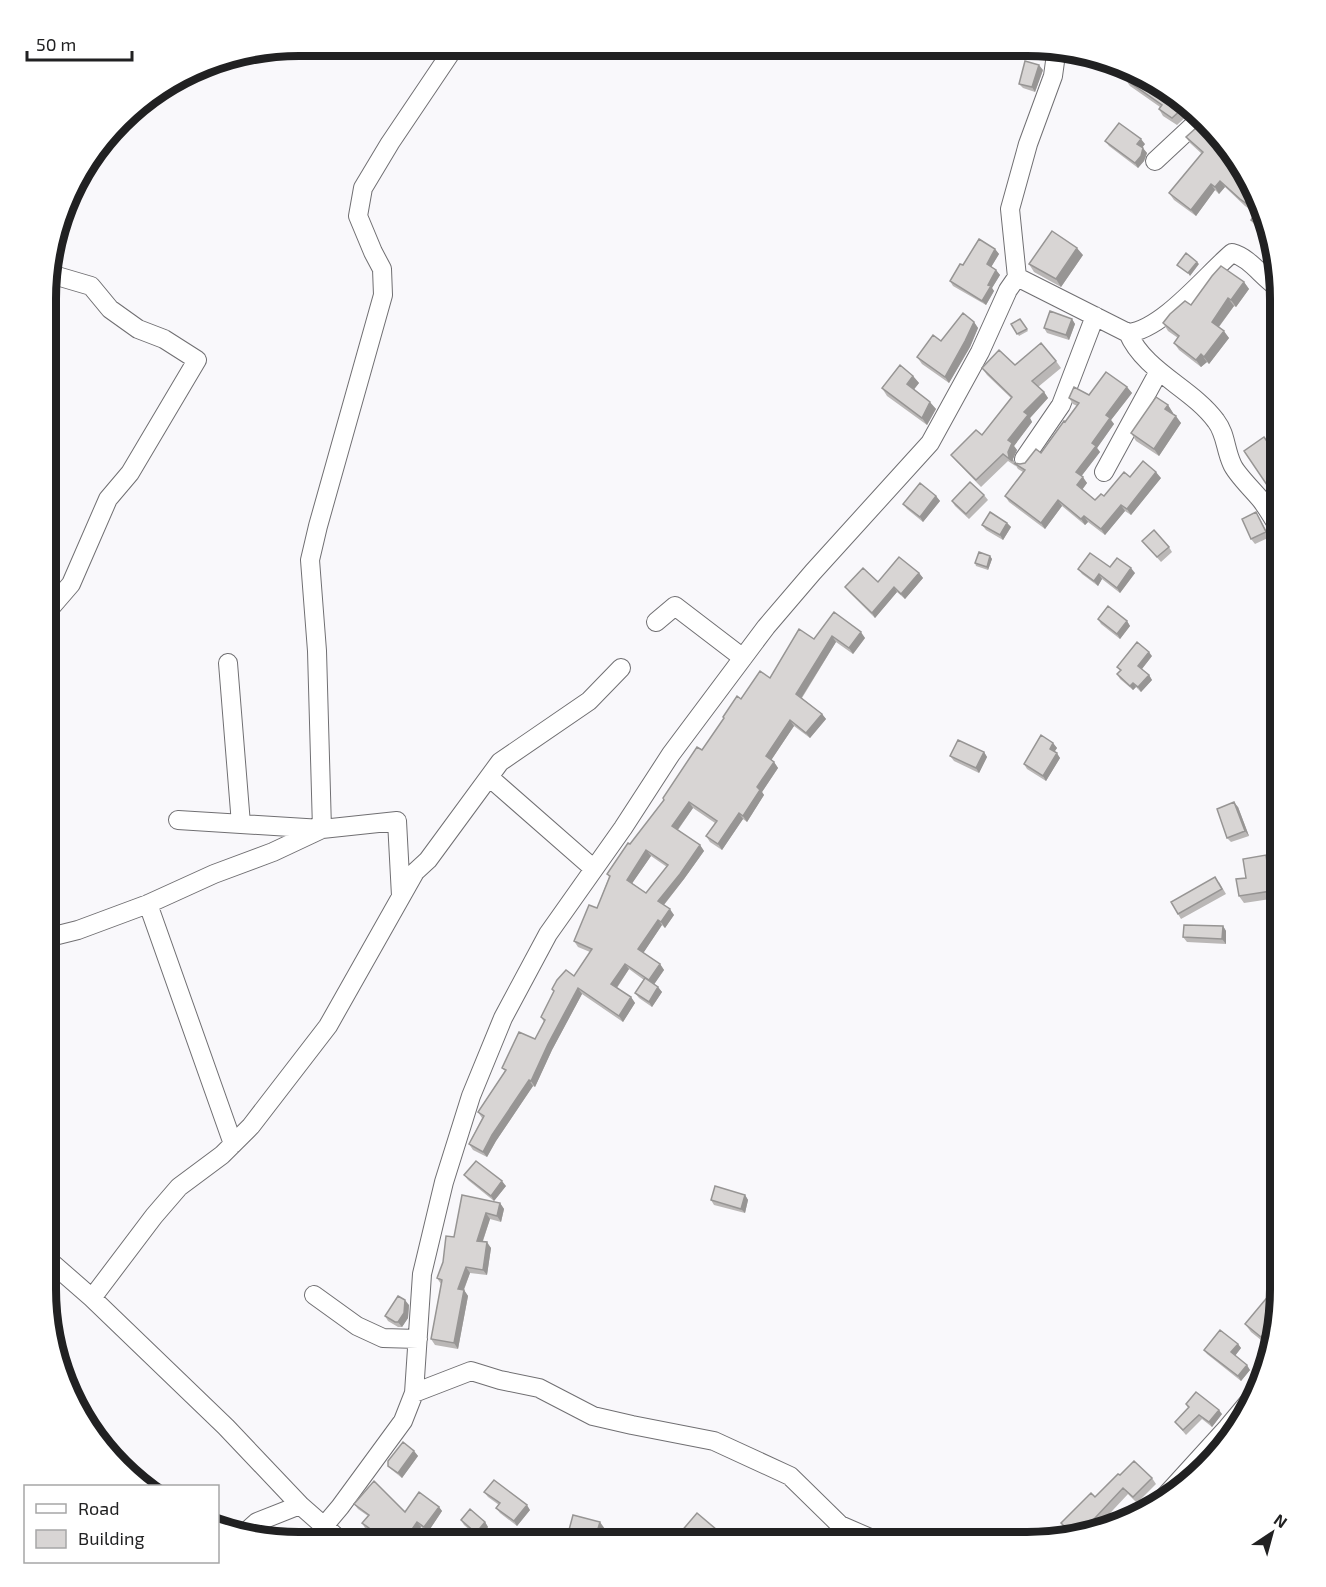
<svg xmlns="http://www.w3.org/2000/svg" width="1326" height="1587" viewBox="0 0 1326 1587" font-family="'Exo 2',sans-serif">
  <style>
    .lines { fill: none; stroke-linecap: round; stroke-linejoin: round }
    .minor-casing { stroke: #706f72; stroke-width: 20 }
    .minor { stroke: #fff; stroke-width: 18 }
    .wall { fill: #bab7b6; fill-rule: evenodd }
    .shaded-wall { fill: #979594 }
    .building { fill: #d8d5d4; stroke: #979594; stroke-width: 1.5; fill-rule: evenodd }
    .rim { fill: none; stroke: #212122; stroke-width: 8 }
  </style>
  <rect width="100%" height="100%" fill="#f9f8fb"/>
  <g class="lines">
    <g class="minor-casing">
      <path id="minor" d="M 1155,161 L 1199,120
        M 1017,277 L 1128,333 C 1162,330 1206,275 1232,253 C 1251,258 1263,279 1280,289
        M 1128,333 C 1145,372 1192,388 1216,421 C 1226,434 1225,449 1232,464 C 1236,474 1253,490 1261,500 C 1268,509 1274,520 1281,531
        M 1024,459 L 1061,405 L 1095,316
        M 1104,472 L 1159,371
        M 46,613 L 71,584 L 108,499 L 130,473 L 197,360 L 164,339 L 138,329 L 110,309 L 91,286 L 57,276 L 47,275
        M 656,622 L 675,606 L 743,658
        M 228,663 L 241,824
        M 489,777 L 594,869
        M 178,820 L 322,829 L 317,651 L 310,560 L 318,526 L 383,295 L 382,269 L 373,252 L 358,216 L 363,188 L 390,143 L 456,45
        M 148,904 L 233,1144
        M 46,938 L 78,930 L 148,904 L 214,874 L 273,852 L 322,829 L 397,821 L 401,896
        M 45,1257 L 92,1298 L 226,1427 L 300,1505 L 341,1541
        M 314,1295 L 357,1326 L 383,1338 L 418,1339
        M 92,1298 L 154,1216 L 179,1187 L 222,1155 L 251,1126 L 328,1026 L 415,872 L 428,860 L 500,762 L 589,701 L 621,668
        M 414,1393 L 471,1371 L 500,1380 L 539,1388 L 593,1416 L 632,1425 L 714,1441 L 790,1476 L 840,1525 L 877,1541
        M 1156,1506 L 1227,1428 L 1252,1398
        M 324,1526 L 340,1507 L 403,1421 L 414,1393 L 422,1274 L 444,1182 L 471,1096 L 503,1018 L 548,934 L 623,828 L 671,754 L 766,627 L 813,572 L 930,443 L 980,352 L 1008,290 L 1017,277 L 1010,209 L 1028,144 L 1053,76 L 1057,47
        M 247,1531 L 257,1522 L 300,1505"/>
    </g>
    <use href="#minor" class="minor"/>
  </g>
  <path class="wall" d="M 1077,53 L 1091,58 L 1091,60 L 1080,61 L 1078,58 Z
    M 1043,70 L 1035,92 L 1023,88 L 1019,84 Z
    M 1128,73 L 1145,79 L 1185,106 L 1190,113 L 1177,125 L 1163,116 L 1159,109 L 1160,107 L 1130,86 L 1125,79 L 1129,73 Z
    M 1186,137 L 1208,139 L 1272,233 L 1273,239 L 1255,226 L 1251,220 L 1256,213 L 1245,206 L 1225,187 L 1219,194 L 1215,190 L 1196,216 L 1174,200 L 1169,193 L 1202,154 L 1190,143 Z
    M 1105,141 L 1145,144 L 1142,148 L 1147,153 L 1144,161 L 1138,168 L 1109,146 Z
    M 995,249 L 999,254 L 991,267 L 996,270 L 1000,275 L 992,288 L 994,291 L 986,305 L 953,286 L 950,281 L 963,265 Z
    M 1083,255 L 1061,287 L 1034,272 L 1029,264 Z
    M 1244,282 L 1249,289 L 1236,307 L 1234,306 L 1219,327 L 1229,338 L 1209,364 L 1207,362 L 1201,367 L 1179,350 L 1174,343 L 1178,338 L 1168,331 L 1163,323 L 1191,305 Z
    M 1020,319 L 1028,331 L 1019,336 L 1011,324 Z
    M 1072,319 L 1075,324 L 1069,340 L 1047,333 L 1044,328 Z
    M 974,322 L 978,328 L 970,347 L 949,383 L 922,364 L 917,357 L 941,341 Z
    M 1281,339 L 1281,362 L 1276,359 L 1272,353 Z
    M 1056,361 L 1061,368 L 1038,387 L 1044,392 L 1048,398 L 1030,418 L 1032,422 L 1014,446 L 1017,450 L 1013,459 L 1014,463 L 1017,467 L 1008,461 L 981,487 L 956,461 L 951,455 L 982,435 L 1011,398 L 987,375 L 982,368 Z
    M 913,376 L 919,383 L 914,389 L 936,409 L 927,425 L 887,396 L 882,388 Z
    M 1127,387 L 1132,393 L 1111,420 L 1114,424 L 1097,448 L 1100,452 L 1081,476 L 1087,483 L 1082,490 L 1095,500 L 1104,496 L 1130,477 L 1161,478 L 1131,515 L 1125,511 L 1105,535 L 1088,522 L 1085,525 L 1062,506 L 1045,529 L 1009,502 L 1005,496 L 1023,472 L 1018,469 L 1014,463 L 1020,464 L 1025,463 L 1041,453 L 1065,422 L 1077,406 L 1073,404 L 1069,398 Z
    M 1168,405 L 1173,413 L 1172,413 L 1181,423 L 1159,456 L 1136,441 L 1131,433 Z
    M 1244,451 L 1281,462 L 1281,491 L 1274,495 Z
    M 984,495 L 988,500 L 969,519 L 955,506 L 952,501 Z
    M 936,496 L 940,501 L 923,522 L 907,509 L 903,504 Z
    M 1259,517 L 1270,537 L 1255,544 L 1251,539 Z
    M 1007,523 L 1011,527 L 1003,540 L 986,530 L 982,525 Z
    M 1142,541 L 1169,547 L 1172,552 L 1161,562 Z
    M 990,556 L 992,559 L 988,570 L 976,566 L 975,563 Z
    M 1110,567 L 1135,573 L 1120,593 L 1102,579 L 1098,586 L 1082,574 L 1078,569 Z
    M 919,573 L 923,578 L 905,599 L 897,592 L 875,618 L 849,592 L 845,587 L 878,582 Z
    M 1281,605 L 1281,647 L 1275,646 L 1272,641 Z
    M 834,612 L 865,638 L 853,654 L 836,642 L 802,698 L 822,714 L 826,719 L 810,738 L 794,726 L 771,760 L 774,762 L 778,768 L 762,792 L 764,795 L 747,822 L 743,819 L 722,850 L 710,842 L 706,836 L 715,823 L 693,808 L 678,830 L 700,845 L 704,851 L 684,879 L 664,905 L 674,915 L 665,928 L 662,925 L 643,953 L 660,964 L 664,970 L 654,984 L 658,987 L 662,992 L 652,1007 L 639,998 L 635,993 L 644,980 L 629,969 L 617,988 L 631,997 L 635,1003 L 623,1022 L 582,994 L 552,1050 L 535,1087 L 533,1086 L 496,1141 L 487,1157 L 473,1150 L 469,1144 L 482,1118 L 478,1112 L 505,1071 L 502,1068 L 535,1039 L 544,1022 L 541,1017 L 554,992 L 552,989 L 574,976 L 590,952 L 578,947 L 574,941 L 597,908 L 609,877 L 607,874 L 664,800 L 663,798 L 702,750 L 724,719 L 723,717 L 741,699 L 770,678 L 814,639 ZM 651,856 L 667,867 L 646,893 L 632,883 Z
    M 1098,619 L 1127,621 L 1130,626 L 1120,639 L 1101,624 Z
    M 1152,656 L 1142,669 L 1149,675 L 1152,680 L 1141,692 L 1136,687 L 1133,690 L 1120,679 L 1117,674 L 1120,671 L 1117,667 Z
    M 1053,743 L 1057,748 L 1054,752 L 1060,758 L 1046,781 L 1027,769 L 1024,764 Z
    M 984,752 L 987,757 L 979,773 L 954,761 L 950,756 Z
    M 1238,807 L 1249,836 L 1231,842 L 1227,838 Z
    M 1266,855 L 1271,863 L 1276,898 L 1244,903 L 1239,896 L 1246,878 Z
    M 1219,882 L 1226,894 L 1181,919 L 1178,914 Z
    M 1223,926 L 1226,931 L 1226,944 L 1187,942 L 1183,937 Z
    M 464,1175 L 506,1186 L 494,1201 L 468,1180 Z
    M 745,1195 L 748,1200 L 745,1213 L 714,1205 L 711,1200 Z
    M 500,1203 L 504,1209 L 501,1222 L 490,1219 L 483,1241 L 491,1248 L 487,1275 L 470,1273 L 464,1290 L 468,1296 L 458,1349 L 435,1345 L 431,1339 L 441,1284 L 437,1278 L 454,1237 Z
    M 409,1305 L 408,1318 L 402,1327 L 398,1327 L 388,1321 L 385,1316 Z
    M 1280,1305 L 1270,1339 L 1266,1344 L 1251,1332 L 1245,1324 Z
    M 1238,1344 L 1241,1348 L 1235,1356 L 1250,1370 L 1241,1381 L 1207,1354 L 1204,1350 Z
    M 1186,1404 L 1222,1414 L 1212,1427 L 1202,1419 L 1186,1435 L 1175,1422 L 1188,1408 Z
    M 414,1451 L 418,1456 L 402,1478 L 392,1470 L 388,1466 Z
    M 1120,1475 L 1152,1478 L 1156,1484 L 1137,1503 L 1128,1494 L 1099,1525 L 1070,1534 L 1061,1523 L 1095,1497 Z
    M 484,1492 L 530,1510 L 517,1526 L 500,1513 L 496,1508 L 499,1505 L 488,1497 Z
    M 354,1504 L 405,1512 L 439,1507 L 442,1511 L 428,1532 L 421,1527 L 411,1541 L 384,1541 L 365,1528 L 362,1523 L 368,1516 L 358,1509 Z
    M 461,1520 L 485,1522 L 488,1527 L 479,1538 L 464,1525 Z"/>
  <path class="shaded-wall" d="M 1039,65 L 1043,70 L 1035,92 L 1032,87 Z
    M 1141,139 L 1145,144 L 1141,149 L 1137,144 Z
    M 1143,148 L 1147,153 L 1144,161 L 1138,168 L 1135,163 Z
    M 1220,181 L 1225,187 L 1219,194 L 1215,187 Z
    M 1211,184 L 1215,190 L 1196,216 L 1191,210 Z
    M 1077,248 L 1083,255 L 1061,287 L 1056,279 Z
    M 995,249 L 999,254 L 990,269 L 987,264 Z
    M 1197,262 L 1199,264 L 1190,276 L 1188,273 Z
    M 996,270 L 1000,275 L 992,288 L 994,291 L 986,305 L 982,301 L 988,285 Z
    M 1244,282 L 1249,289 L 1236,307 L 1231,300 Z
    M 1228,298 L 1234,306 L 1217,329 L 1212,322 Z
    M 1072,319 L 1075,324 L 1069,340 L 1066,335 Z
    M 974,322 L 978,328 L 970,347 L 949,383 L 945,377 Z
    M 1224,331 L 1229,338 L 1209,364 L 1204,357 Z
    M 1201,354 L 1207,362 L 1201,367 L 1196,360 Z
    M 913,376 L 919,383 L 912,392 L 907,384 Z
    M 1127,387 L 1132,393 L 1111,420 L 1114,424 L 1097,448 L 1100,452 L 1080,478 L 1076,472 L 1106,415 Z
    M 1044,392 L 1048,398 L 1030,418 L 1032,422 L 1014,446 L 1017,450 L 1013,459 L 1014,463 L 1009,457 L 1008,440 L 1024,412 Z
    M 930,402 L 936,409 L 927,425 L 922,418 Z
    M 1168,405 L 1173,413 L 1170,416 L 1165,409 Z
    M 1176,416 L 1181,423 L 1159,456 L 1154,449 Z
    M 1156,472 L 1161,478 L 1131,515 L 1127,509 Z
    M 1083,477 L 1087,483 L 1081,491 L 1077,485 Z
    M 936,496 L 940,501 L 923,522 L 920,517 Z
    M 1058,500 L 1062,506 L 1045,529 L 1041,523 Z
    M 1121,505 L 1125,511 L 1105,535 L 1101,529 Z
    M 1084,516 L 1088,522 L 1085,525 L 1081,519 Z
    M 1007,523 L 1011,527 L 1003,540 L 1000,535 Z
    M 990,556 L 992,559 L 988,570 L 987,567 Z
    M 1131,568 L 1135,573 L 1120,593 L 1117,588 Z
    M 919,573 L 923,578 L 905,599 L 901,594 Z
    M 1099,574 L 1102,579 L 1098,586 L 1094,581 Z
    M 894,587 L 897,592 L 875,618 L 872,613 Z
    M 1127,621 L 1130,626 L 1120,639 L 1117,634 Z
    M 861,632 L 865,638 L 853,654 L 849,648 Z
    M 832,636 L 836,642 L 800,700 L 796,694 Z
    M 1149,652 L 1152,656 L 1141,670 L 1138,666 Z
    M 1149,675 L 1152,680 L 1141,692 L 1138,687 Z
    M 1133,683 L 1136,687 L 1133,690 L 1130,686 Z
    M 822,714 L 826,719 L 810,738 L 806,733 Z
    M 790,720 L 794,726 L 770,762 L 766,756 Z
    M 1053,743 L 1057,748 L 1053,754 L 1050,749 Z
    M 984,752 L 987,757 L 979,773 L 976,768 Z
    M 1057,753 L 1060,758 L 1046,781 L 1043,776 Z
    M 774,762 L 778,768 L 762,792 L 764,795 L 747,822 L 743,816 L 757,787 Z
    M 689,802 L 693,808 L 676,832 L 672,826 Z
    M 1234,802 L 1238,807 L 1249,836 L 1245,831 Z
    M 739,813 L 743,819 L 722,850 L 718,844 Z
    M 700,845 L 704,851 L 684,879 L 662,907 L 658,901 Z
    M 646,850 L 651,856 L 631,885 L 627,880 Z
    M 1266,855 L 1271,863 L 1276,898 L 1271,891 Z
    M 670,909 L 674,915 L 665,928 L 661,922 Z
    M 658,920 L 662,925 L 642,955 L 638,949 Z
    M 1223,926 L 1226,931 L 1226,944 L 1222,939 Z
    M 625,964 L 629,969 L 615,990 L 611,984 Z
    M 660,964 L 664,970 L 653,986 L 649,980 Z
    M 658,987 L 662,992 L 652,1007 L 649,1002 Z
    M 578,988 L 582,994 L 552,1050 L 535,1087 L 531,1081 L 548,1044 Z
    M 631,997 L 635,1003 L 623,1022 L 619,1016 Z
    M 529,1080 L 533,1086 L 496,1141 L 487,1157 L 483,1152 L 492,1135 Z
    M 502,1181 L 506,1186 L 494,1201 L 491,1196 Z
    M 745,1195 L 748,1200 L 745,1213 L 741,1209 Z
    M 500,1203 L 504,1209 L 501,1222 L 497,1216 Z
    M 486,1213 L 490,1219 L 481,1246 L 477,1241 Z
    M 487,1242 L 491,1248 L 487,1275 L 483,1270 Z
    M 466,1267 L 470,1273 L 462,1294 L 458,1289 Z
    M 464,1290 L 468,1296 L 458,1349 L 454,1343 Z
    M 405,1300 L 409,1305 L 408,1318 L 402,1327 L 398,1322 Z
    M 1277,1317 L 1270,1339 L 1266,1344 L 1261,1337 Z
    M 1238,1344 L 1241,1348 L 1234,1357 L 1231,1352 Z
    M 1247,1365 L 1250,1370 L 1241,1381 L 1238,1376 Z
    M 1219,1410 L 1222,1414 L 1212,1427 L 1209,1422 Z
    M 414,1451 L 418,1456 L 402,1478 L 398,1473 Z
    M 527,1505 L 530,1510 L 517,1526 L 514,1521 Z
    M 439,1507 L 442,1511 L 428,1532 L 424,1527 Z
    M 417,1522 L 421,1527 L 411,1541 L 404,1541 Z
    M 485,1522 L 488,1527 L 479,1538 L 476,1533 Z
    M 600,1522 L 605,1529 L 602,1539 L 597,1532 Z"/>
  <path class="building" d="M 1077,53 L 1088,57 L 1078,58 Z
    M 1025,61 L 1039,65 L 1032,87 L 1019,84 Z
    M 1129,73 L 1145,79 L 1185,106 L 1172,118 L 1159,109 L 1162,105 L 1125,79 Z
    M 1119,123 L 1141,139 L 1137,144 L 1143,148 L 1141,156 L 1135,163 L 1105,141 Z
    M 1196,128 L 1208,139 L 1212,134 L 1247,171 L 1273,235 L 1251,220 L 1257,211 L 1240,199 L 1220,181 L 1215,187 L 1211,184 L 1191,210 L 1169,193 L 1203,152 L 1186,137 Z
    M 1052,231 L 1077,248 L 1056,279 L 1029,264 Z
    M 979,239 L 995,249 L 987,264 L 996,270 L 988,285 L 991,286 L 982,301 L 950,281 L 960,264 L 963,265 Z
    M 1186,253 L 1197,262 L 1188,273 L 1177,265 Z
    M 1221,266 L 1244,282 L 1231,300 L 1228,298 L 1212,322 L 1224,331 L 1204,357 L 1201,354 L 1196,360 L 1174,343 L 1179,336 L 1163,323 L 1170,314 L 1185,301 L 1191,305 L 1212,276 Z
    M 1050,311 L 1072,319 L 1066,335 L 1044,328 Z
    M 963,313 L 974,322 L 965,341 L 945,377 L 917,357 L 933,335 L 941,341 Z
    M 1020,319 L 1027,329 L 1017,334 L 1011,324 Z
    M 1281,339 L 1281,359 L 1272,353 Z
    M 1041,343 L 1056,361 L 1032,381 L 1044,392 L 1024,412 L 1028,415 L 1008,440 L 1012,443 L 1008,452 L 1009,457 L 1012,461 L 1003,454 L 976,480 L 951,455 L 976,430 L 982,435 L 1012,397 L 982,368 L 999,350 L 1015,365 Z
    M 900,365 L 913,376 L 907,384 L 930,402 L 922,418 L 882,388 Z
    M 1106,372 L 1127,387 L 1106,415 L 1110,418 L 1092,443 L 1096,446 L 1076,472 L 1083,477 L 1077,485 L 1095,500 L 1101,494 L 1104,496 L 1124,472 L 1130,477 L 1143,461 L 1156,472 L 1127,509 L 1121,505 L 1101,529 L 1084,516 L 1081,519 L 1058,500 L 1041,523 L 1005,496 L 1025,470 L 1014,463 L 1020,464 L 1025,463 L 1036,449 L 1041,453 L 1064,421 L 1065,422 L 1079,403 L 1069,398 L 1074,387 L 1089,395 Z
    M 1156,397 L 1168,405 L 1165,409 L 1176,416 L 1154,449 L 1131,433 Z
    M 1264,437 L 1281,462 L 1281,480 L 1269,488 L 1244,451 Z
    M 970,482 L 984,495 L 966,514 L 952,501 Z
    M 920,483 L 936,496 L 920,517 L 903,504 Z
    M 990,512 L 1007,523 L 1000,535 L 982,525 Z
    M 1256,512 L 1266,532 L 1251,539 L 1242,519 Z
    M 1154,530 L 1169,547 L 1157,557 L 1142,541 Z
    M 979,552 L 990,556 L 987,567 L 975,563 Z
    M 1090,553 L 1110,567 L 1117,558 L 1131,568 L 1117,588 L 1099,574 L 1094,581 L 1078,569 Z
    M 899,557 L 919,573 L 901,594 L 894,587 L 872,613 L 845,587 L 863,568 L 878,582 Z
    M 1281,605 L 1281,643 L 1272,641 Z
    M 1108,606 L 1127,621 L 1117,634 L 1098,619 Z
    M 834,612 L 861,632 L 849,648 L 832,636 L 796,694 L 822,714 L 806,733 L 790,720 L 766,756 L 774,762 L 757,787 L 760,790 L 743,816 L 739,813 L 718,844 L 706,836 L 717,821 L 689,802 L 672,826 L 700,845 L 680,874 L 658,901 L 670,909 L 661,922 L 658,920 L 638,949 L 660,964 L 649,980 L 625,964 L 611,984 L 631,997 L 619,1016 L 578,988 L 548,1044 L 531,1081 L 529,1080 L 492,1135 L 483,1152 L 469,1144 L 484,1116 L 478,1112 L 506,1070 L 502,1068 L 519,1032 L 535,1039 L 545,1020 L 541,1017 L 554,991 L 552,989 L 557,980 L 566,970 L 574,976 L 592,949 L 574,941 L 589,905 L 597,908 L 610,876 L 607,874 L 628,843 L 630,844 L 664,800 L 663,798 L 697,747 L 702,750 L 724,718 L 723,717 L 737,696 L 741,699 L 760,671 L 770,678 L 799,629 L 814,639 ZM 646,850 L 668,865 L 646,893 L 627,880 Z
    M 1137,642 L 1149,652 L 1138,666 L 1149,675 L 1138,687 L 1133,683 L 1130,686 L 1117,674 L 1121,670 L 1117,667 Z
    M 1041,735 L 1053,743 L 1050,749 L 1057,753 L 1043,776 L 1024,764 Z
    M 958,740 L 984,752 L 976,768 L 950,756 Z
    M 1234,802 L 1245,831 L 1227,838 L 1217,809 Z
    M 1266,855 L 1271,891 L 1239,896 L 1236,879 L 1246,878 L 1243,859 Z
    M 1215,877 L 1222,889 L 1178,914 L 1171,902 Z
    M 1184,925 L 1223,926 L 1222,939 L 1183,937 Z
    M 645,978 L 658,987 L 649,1002 L 635,993 Z
    M 476,1161 L 502,1181 L 491,1196 L 464,1175 Z
    M 715,1186 L 745,1195 L 741,1209 L 711,1200 Z
    M 462,1195 L 500,1203 L 497,1216 L 486,1213 L 477,1241 L 487,1242 L 483,1270 L 466,1267 L 458,1289 L 464,1290 L 454,1343 L 431,1339 L 442,1280 L 437,1278 L 443,1262 L 446,1236 L 454,1237 Z
    M 1280,1282 L 1280,1305 L 1277,1317 L 1261,1337 L 1245,1324 Z
    M 398,1296 L 405,1300 L 404,1313 L 398,1322 L 395,1322 L 385,1316 Z
    M 1220,1330 L 1238,1344 L 1231,1352 L 1247,1365 L 1238,1376 L 1204,1350 Z
    M 1196,1392 L 1219,1410 L 1209,1422 L 1199,1415 L 1183,1430 L 1175,1422 L 1189,1407 L 1186,1404 Z
    M 403,1442 L 414,1451 L 398,1473 L 388,1466 L 388,1461 Z
    M 1134,1461 L 1152,1478 L 1133,1497 L 1123,1488 L 1094,1519 L 1099,1525 L 1071,1533 L 1061,1523 L 1091,1493 L 1095,1497 L 1118,1474 L 1120,1475 Z
    M 494,1480 L 527,1505 L 514,1521 L 496,1508 L 500,1503 L 484,1492 Z
    M 374,1481 L 405,1512 L 419,1492 L 439,1507 L 424,1527 L 417,1522 L 404,1541 L 387,1541 L 362,1523 L 369,1515 L 354,1504 Z
    M 470,1509 L 485,1522 L 476,1533 L 461,1520 Z
    M 697,1513 L 730,1541 L 677,1541 L 680,1533 Z
    M 573,1515 L 600,1522 L 597,1532 L 636,1541 L 566,1541 Z
    M 437,1530 L 455,1541 L 430,1541 Z"/>
  <path d="M0 0H1326V1587H0ZM299 56H1027A243 243 0 0 1 1270 299V1289A243 243 0 0 1 1027 1532H299A243 243 0 0 1 56 1289V299A243 243 0 0 1 299 56Z" fill="#fff" fill-rule="evenodd"/>
  <path class="rim" d="M299 56H1027A243 243 0 0 1 1270 299V1289A243 243 0 0 1 1027 1532H299A243 243 0 0 1 56 1289V299A243 243 0 0 1 299 56Z"/>
  <rect x="24" y="1485" width="195" height="78" fill="#ffffff" stroke="#a6a6a7" stroke-width="1.5"/>
  <rect x="36" y="1504" width="30" height="9" fill="#ffffff" stroke="#a6a6a7" stroke-width="1.5"/>
  <text x="78" y="1515" font-size="18" fill="#212122">Road</text>
  <rect x="36" y="1530" width="30" height="18" fill="#d8d5d4" stroke="#a6a6a7" stroke-width="1.5"/>
  <text x="78" y="1545" font-size="18" fill="#212122">Building</text>
  <g transform="translate(1272 1533) rotate(36)" stroke="#ffffff" stroke-width="4.5" paint-order="stroke">
  <path d="M0-4.5L10 22L0 15L-10 22Z" fill="#212122"/>
  <text y="-9" font-size="16" font-weight="bold" text-anchor="middle" fill="#212122">N</text>
  </g>
  <path d="M27 51v9h105v-9" fill="none" stroke="#212122" stroke-width="3"/>
  <text x="36" y="51" font-size="18" fill="#212122" stroke="#ffffff" stroke-width="4.5" paint-order="stroke">50 m</text>
</svg>
